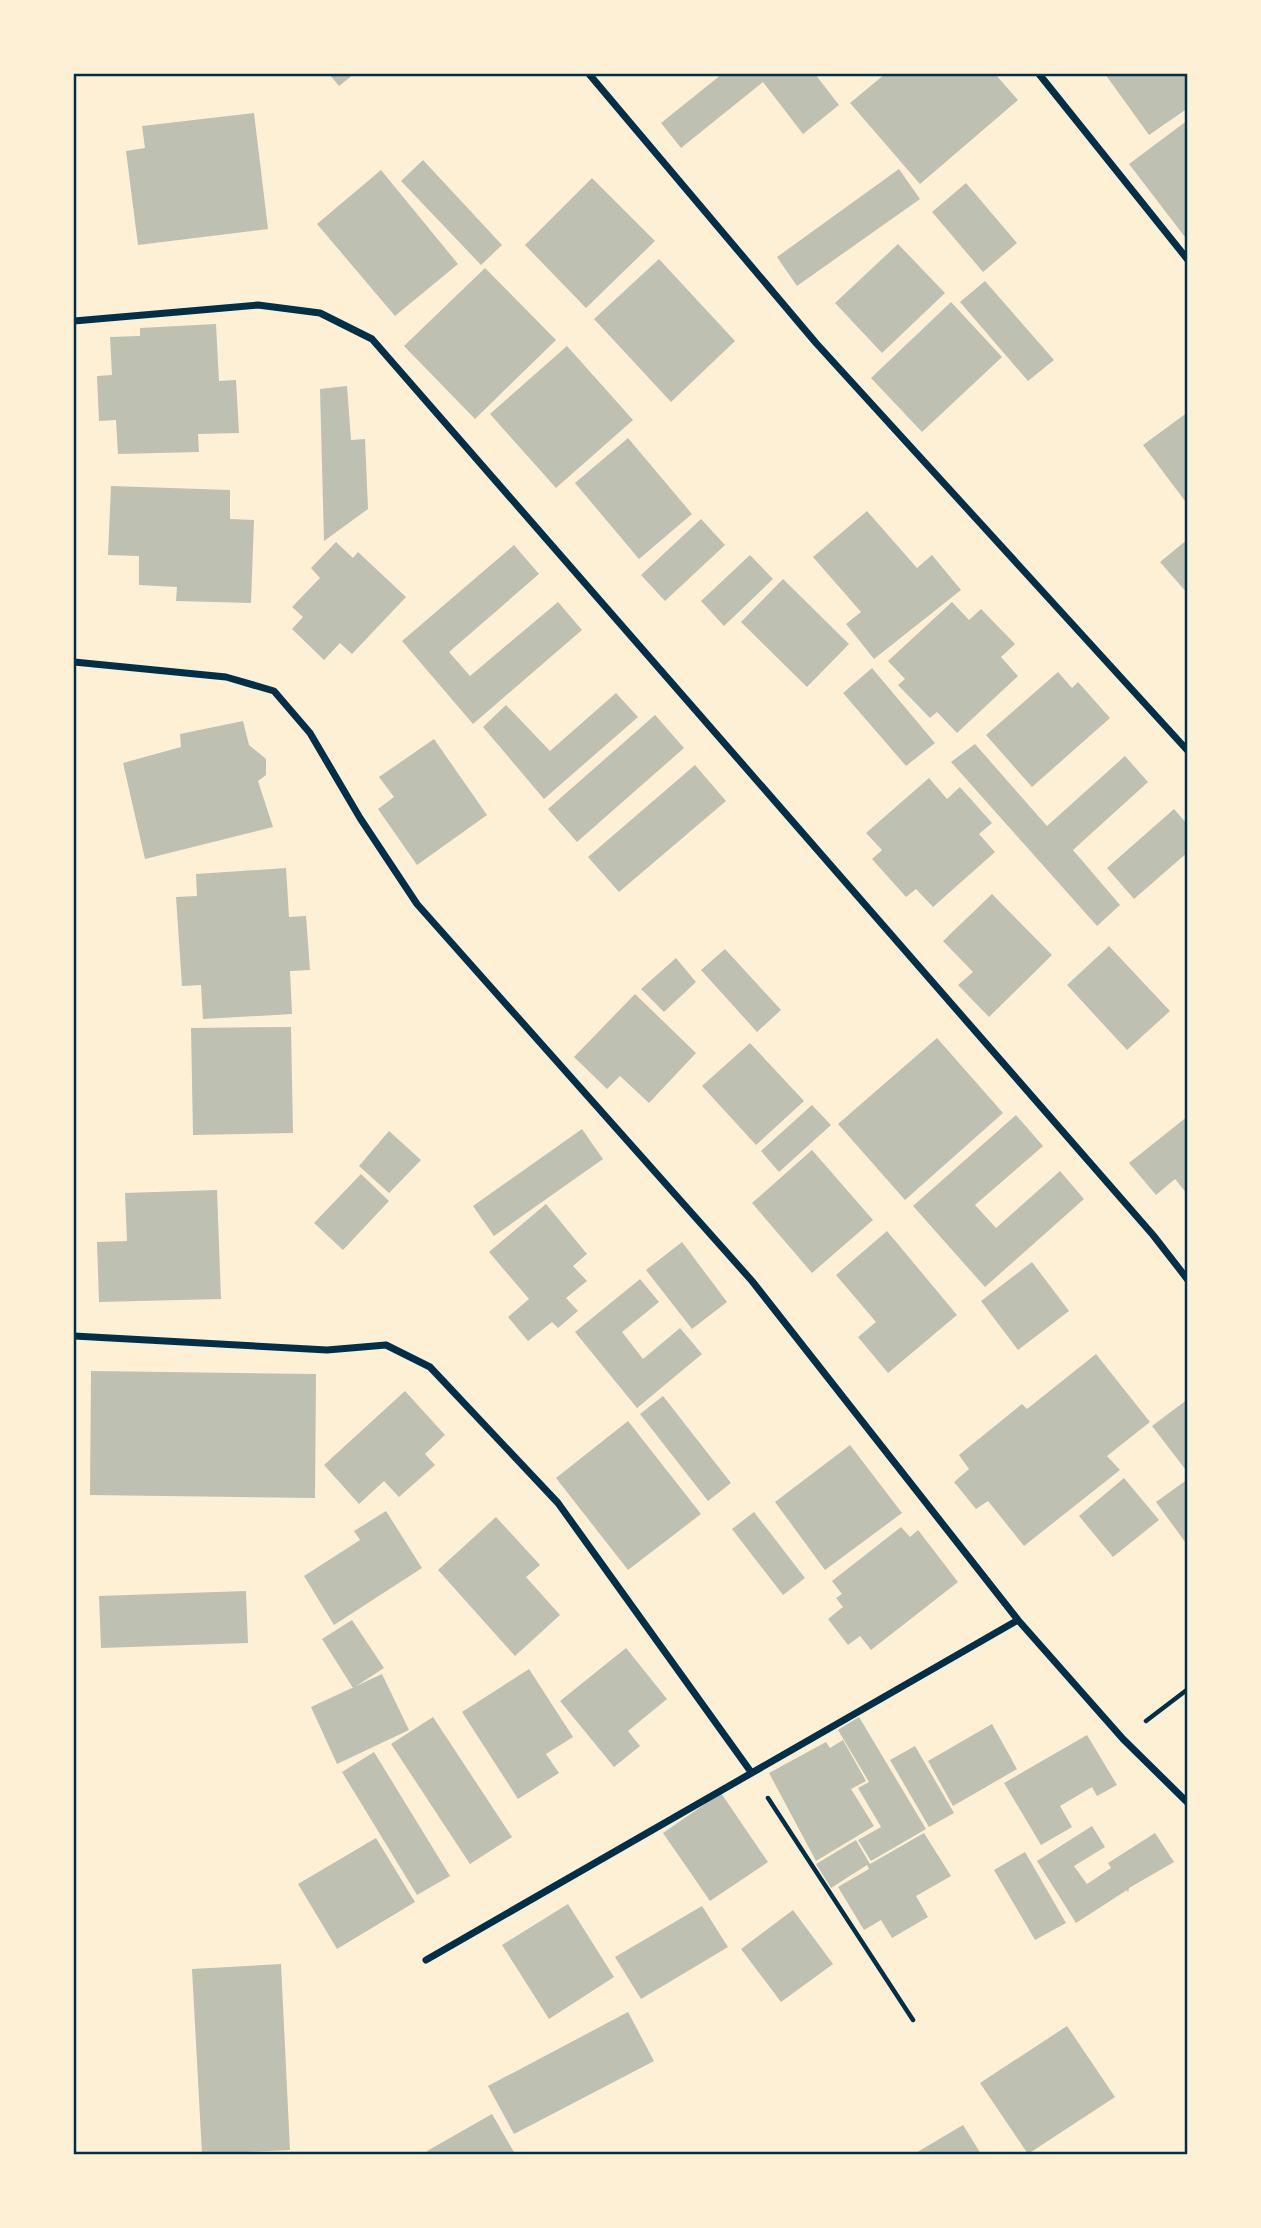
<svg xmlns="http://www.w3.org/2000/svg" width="1261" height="2228" viewBox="0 0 1261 2228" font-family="Lato,sans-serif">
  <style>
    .building { fill: #bec0b2 }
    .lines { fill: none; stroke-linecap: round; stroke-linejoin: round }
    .path { stroke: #003049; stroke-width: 4.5 }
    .minor { stroke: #003049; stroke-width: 7 }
    .neatline { fill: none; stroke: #003049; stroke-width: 2.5 }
  </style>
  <rect width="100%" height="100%" fill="#fdf0d5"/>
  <path class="building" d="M 329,74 L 354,74 L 339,86 Z
    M 722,74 L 815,74 L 839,105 L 803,134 L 763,82 L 681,148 L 661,123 Z
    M 885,74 L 995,74 L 1018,100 L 920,184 L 850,103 Z
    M 1105,74 L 1188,74 L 1188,108 L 1149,135 Z
    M 254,113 L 268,229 L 138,245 L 126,151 L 145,148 L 142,126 Z
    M 1188,120 L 1188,241 L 1129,164 Z
    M 423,160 L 502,245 L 481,265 L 401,181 Z
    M 899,169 L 920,199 L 797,286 L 777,257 Z
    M 381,170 L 458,264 L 395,316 L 317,224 Z
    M 592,178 L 655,241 L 586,308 L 525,245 Z
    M 966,183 L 1017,243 L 983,272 L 932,212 Z
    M 898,244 L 945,293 L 882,353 L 835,303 Z
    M 659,259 L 735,341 L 671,402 L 594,319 Z
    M 485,268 L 556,340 L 475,419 L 404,346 Z
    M 985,281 L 1054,360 L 1028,381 L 960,302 Z
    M 951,302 L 1002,357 L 922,432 L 871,378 Z
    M 216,324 L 219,381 L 236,380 L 239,433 L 198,434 L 199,452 L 118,454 L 116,420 L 99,421 L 97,376 L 112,375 L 110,337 L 140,336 L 140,328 Z
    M 567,346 L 633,420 L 556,488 L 490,414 Z
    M 347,386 L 351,440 L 365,439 L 368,509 L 324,541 L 320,389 Z
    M 1188,412 L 1188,505 L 1143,445 Z
    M 628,438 L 692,514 L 639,559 L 575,483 Z
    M 111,486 L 230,490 L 230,519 L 254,520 L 251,603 L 176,601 L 177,587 L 139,585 L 139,556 L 108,555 Z
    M 867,511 L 917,568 L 932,555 L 961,590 L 874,659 L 846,624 L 861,612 L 813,557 Z
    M 701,519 L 725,545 L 665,601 L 641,575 Z
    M 1188,539 L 1188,594 L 1160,562 Z
    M 336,542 L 353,558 L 358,552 L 406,597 L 352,654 L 340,643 L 324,660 L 292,629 L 303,617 L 292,607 L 320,578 L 311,568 Z
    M 514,545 L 539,574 L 449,652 L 470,676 L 558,602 L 582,630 L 473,724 L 402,641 Z
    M 750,555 L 773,579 L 724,626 L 701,601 Z
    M 783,579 L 849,644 L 807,687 L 741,622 Z
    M 952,602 L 969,620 L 981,609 L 1015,644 L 1001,657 L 1018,676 L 957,733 L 937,712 L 930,718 L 898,685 L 905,679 L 888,661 Z
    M 872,668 L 935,743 L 906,766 L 843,693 Z
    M 1058,672 L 1072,688 L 1078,682 L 1110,718 L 1032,787 L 986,735 Z
    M 616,693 L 638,717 L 544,799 L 483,727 L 506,705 L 550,751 Z
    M 655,715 L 684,748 L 577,842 L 548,809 Z
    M 243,721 L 249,745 L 266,759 L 266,775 L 258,781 L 273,827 L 145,859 L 123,763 L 181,747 L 180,734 Z
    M 434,739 L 487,815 L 417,865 L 378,809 L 394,797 L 379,777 Z
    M 975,744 L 1047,826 L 1125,756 L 1148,782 L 1073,850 L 1120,905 L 1097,926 L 951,762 Z
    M 695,765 L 726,801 L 619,892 L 588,857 Z
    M 929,778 L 947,799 L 960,787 L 992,823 L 979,834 L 995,852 L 933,907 L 916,889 L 906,897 L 872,859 L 882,850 L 866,833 Z
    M 1174,809 L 1188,825 L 1188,852 L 1134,899 L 1107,868 Z
    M 286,868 L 289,917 L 306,916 L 310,970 L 290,971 L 292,1014 L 203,1019 L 201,985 L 182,986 L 176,897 L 197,896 L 196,874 Z
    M 992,894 L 1052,955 L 989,1017 L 958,985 L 973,972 L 943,941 Z
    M 1109,946 L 1170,1011 L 1127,1050 L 1067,985 Z
    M 725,949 L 781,1010 L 757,1032 L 701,970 Z
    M 676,958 L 696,982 L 664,1012 L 641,989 Z
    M 635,994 L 696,1053 L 649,1103 L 620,1076 L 607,1089 L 574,1057 Z
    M 291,1027 L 293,1133 L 193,1135 L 191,1028 Z
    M 937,1038 L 1003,1113 L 905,1200 L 838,1124 Z
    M 750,1043 L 804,1101 L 756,1145 L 702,1086 Z
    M 812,1105 L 831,1125 L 779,1172 L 761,1151 Z
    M 1016,1115 L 1043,1146 L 975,1205 L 996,1228 L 1060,1171 L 1084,1199 L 985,1287 L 913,1206 Z
    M 1188,1116 L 1188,1195 L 1175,1179 L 1156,1195 L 1129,1163 Z
    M 582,1129 L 603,1159 L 494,1236 L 473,1206 Z
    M 389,1131 L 421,1160 L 389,1193 L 359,1166 Z
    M 812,1150 L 873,1220 L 812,1273 L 752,1203 Z
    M 361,1174 L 389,1201 L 343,1250 L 314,1223 Z
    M 217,1190 L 221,1299 L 99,1302 L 97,1242 L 127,1241 L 125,1193 Z
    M 546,1204 L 587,1254 L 573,1266 L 587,1281 L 566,1298 L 578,1311 L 558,1328 L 552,1322 L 528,1341 L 508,1317 L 529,1299 L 489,1252 Z
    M 887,1231 L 957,1315 L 888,1373 L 858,1337 L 876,1322 L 836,1275 Z
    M 682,1242 L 727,1302 L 692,1329 L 646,1270 Z
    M 1032,1262 L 1069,1311 L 1018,1350 L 981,1301 Z
    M 640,1279 L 659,1302 L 622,1332 L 643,1359 L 680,1328 L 702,1354 L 637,1408 L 575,1332 Z
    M 1096,1354 L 1150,1422 L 1107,1456 L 1120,1470 L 1024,1546 L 988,1501 L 976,1509 L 954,1482 L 969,1469 L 959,1455 L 1022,1404 L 1027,1409 Z
    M 91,1371 L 316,1374 L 315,1498 L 90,1495 Z
    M 405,1391 L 445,1435 L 425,1454 L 435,1465 L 399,1497 L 384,1481 L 359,1504 L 324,1465 Z
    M 663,1396 L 731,1483 L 708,1501 L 640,1414 Z
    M 1188,1399 L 1188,1467 L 1185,1469 L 1152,1426 Z
    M 628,1421 L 701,1514 L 628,1570 L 556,1478 Z
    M 850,1445 L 902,1513 L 825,1570 L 775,1502 Z
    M 1124,1478 L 1159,1520 L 1113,1557 L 1079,1516 Z
    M 1188,1479 L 1188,1546 L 1156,1502 Z
    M 386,1511 L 422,1568 L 334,1625 L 304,1576 L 360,1540 L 354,1531 Z
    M 754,1512 L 805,1578 L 783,1595 L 732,1529 Z
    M 496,1517 L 540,1565 L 526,1577 L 560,1615 L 515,1656 L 438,1570 Z
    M 901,1527 L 910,1537 L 918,1530 L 958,1582 L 871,1650 L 860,1636 L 848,1645 L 828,1619 L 843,1607 L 836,1598 L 842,1594 L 832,1581 Z
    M 246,1591 L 248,1643 L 101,1648 L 99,1596 Z
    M 352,1620 L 384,1668 L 353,1688 L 322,1639 Z
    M 626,1648 L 667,1699 L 628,1731 L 640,1746 L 614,1767 L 560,1701 Z
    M 529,1669 L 573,1737 L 546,1754 L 559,1773 L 518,1799 L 462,1712 Z
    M 382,1674 L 409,1730 L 337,1764 L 311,1707 Z
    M 433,1717 L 512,1837 L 470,1864 L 391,1744 Z
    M 859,1717 L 926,1829 L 871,1861 L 858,1840 L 881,1827 L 858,1788 L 869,1782 L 838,1730 Z
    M 992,1724 L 1017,1769 L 953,1806 L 928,1761 Z
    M 1087,1735 L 1117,1785 L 1097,1796 L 1092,1787 L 1060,1806 L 1072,1827 L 1041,1845 L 1004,1783 Z
    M 843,1740 L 866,1781 L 851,1789 L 874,1826 L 816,1861 L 769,1773 L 826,1742 L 830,1748 Z
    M 915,1746 L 954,1813 L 929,1827 L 890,1760 Z
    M 374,1752 L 450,1876 L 417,1895 L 342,1772 Z
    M 721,1793 L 768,1862 L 710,1901 L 663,1833 Z
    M 1092,1826 L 1105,1847 L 1074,1866 L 1087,1884 L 1111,1868 L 1108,1863 L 1155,1833 L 1174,1862 L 1129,1888 L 1128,1893 L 1127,1890 L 1076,1923 L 1037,1861 Z
    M 924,1833 L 951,1876 L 916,1896 L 928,1917 L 892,1938 L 881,1920 L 864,1930 L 838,1887 L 869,1869 L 867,1865 L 831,1888 L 816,1864 L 856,1840 L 870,1864 Z
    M 376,1838 L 415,1902 L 337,1949 L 298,1884 Z
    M 1025,1852 L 1066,1923 L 1035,1940 L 994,1870 Z
    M 568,1904 L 614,1977 L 549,2019 L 502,1945 Z
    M 702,1906 L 728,1947 L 641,1999 L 615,1957 Z
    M 793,1910 L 833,1964 L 781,2002 L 741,1949 Z
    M 281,1964 L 290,2150 L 202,2154 L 192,1969 Z
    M 628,2012 L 654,2061 L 514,2134 L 488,2086 Z
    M 1067,2026 L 1115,2097 L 1028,2154 L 980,2083 Z
    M 492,2114 L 515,2154 L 429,2154 L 427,2151 Z
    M 963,2125 L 981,2154 L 914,2154 Z"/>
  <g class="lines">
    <path class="path" d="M 1146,1721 L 1188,1689
      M 768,1798 L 913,2020"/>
    <path class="minor" d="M 589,74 L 816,343 L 1188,751
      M 1039,74 L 1188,260
      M 74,321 L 258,305 L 320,313 L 372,339 L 1153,1235 L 1188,1280
      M 74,662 L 226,677 L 274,691 L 310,733 L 360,818 L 417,904 L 752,1281 L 1018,1620 L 1123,1739 L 1188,1803
      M 74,1336 L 327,1350 L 386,1345 L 430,1367 L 558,1503 L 751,1772
      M 426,1960 L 1018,1620"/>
  </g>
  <rect width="1261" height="2228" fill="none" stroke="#fdf0d5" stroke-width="150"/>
  <rect x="75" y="75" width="1111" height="2078" class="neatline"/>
</svg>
